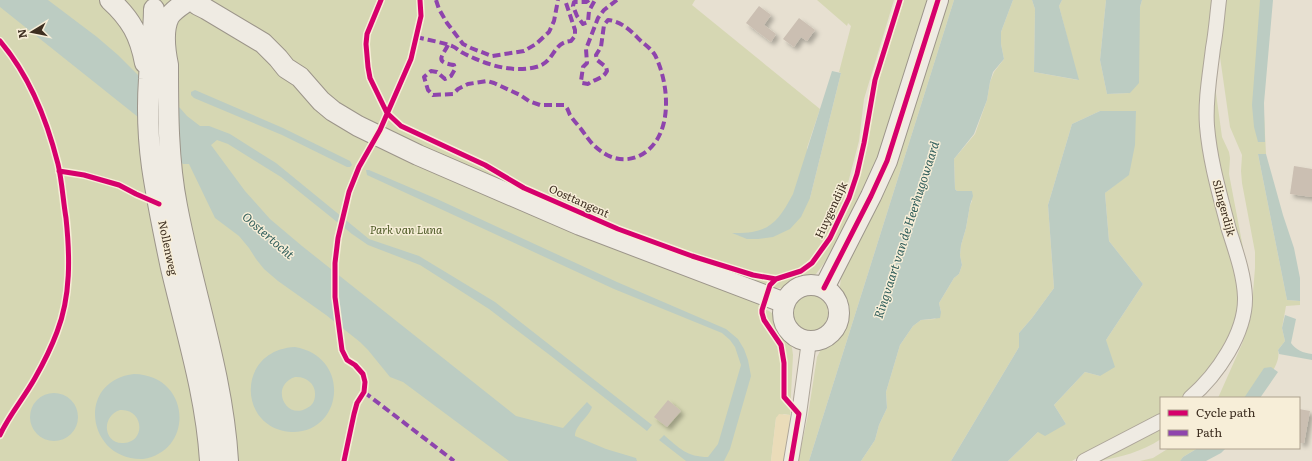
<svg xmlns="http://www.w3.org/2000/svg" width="1312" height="461" viewBox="0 0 1312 461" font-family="Literata,serif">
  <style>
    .green { fill: #d6d7b3 }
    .sand { fill: #eadcb9 }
    .water { fill: #bcccc2; fill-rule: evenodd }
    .building { fill: #cbbfb2; filter: url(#shadow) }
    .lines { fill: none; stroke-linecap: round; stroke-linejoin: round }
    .minor-casing { stroke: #ada599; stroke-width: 16 }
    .secondary-casing { stroke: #9c958a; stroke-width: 22 }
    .minor { stroke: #efebe3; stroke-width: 14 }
    .secondary { stroke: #efebe3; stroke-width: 20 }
    .quiet { stroke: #8e44ad; stroke-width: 4; stroke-dasharray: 8 4; stroke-linecap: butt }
    .cycleway-casing { stroke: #f7eed8; stroke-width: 8 }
    .cycleway { stroke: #d6006c; stroke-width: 5 }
    .labels { text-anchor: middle; stroke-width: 3; stroke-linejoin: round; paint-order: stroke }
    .street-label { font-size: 11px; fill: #3d2e20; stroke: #f7eed8 }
    .park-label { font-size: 11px; font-style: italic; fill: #4d5a26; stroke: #f7eed8 }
    .water-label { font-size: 12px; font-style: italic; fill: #2f5d5a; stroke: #f7eed8 }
  </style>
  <defs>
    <filter id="shadow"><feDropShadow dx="3.5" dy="3.5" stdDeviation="2" flood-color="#0004"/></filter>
  </defs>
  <rect width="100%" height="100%" fill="#e7e0d1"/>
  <path class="green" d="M 0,0 L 695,0 L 692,5 L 820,109 L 807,148 L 810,198 L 841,73 L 839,72 L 851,26 L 848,23 L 847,26 L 817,0 L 894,0 L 864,99 L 859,141 L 843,202 L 829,233 L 814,255 L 802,267 L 795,270 L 779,275 L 771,279 L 766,286 L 758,308 C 764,309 769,310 773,314 C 778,318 778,324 780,329 C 786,340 792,339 793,355 L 790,415 L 784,414 L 776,418 L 771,461 L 0,461 Z
    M 904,0 L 930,0 L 885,146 L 853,215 L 825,262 L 816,274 L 811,278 L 785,288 L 775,288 L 774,286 C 780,276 796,277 806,271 C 815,266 821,258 826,249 C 840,226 852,199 859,173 C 865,148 869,122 874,96 C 881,64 894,32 904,0 Z
    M 944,0 L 954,0 L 809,461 L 798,461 L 808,415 L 817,357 L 822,347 L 837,333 L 843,321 L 843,307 L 839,293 L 841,278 L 870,217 Z
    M 1013,0 L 1032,0 L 1035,9 L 1034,72 L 1078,80 L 1059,6 L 1062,0 L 1106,0 L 1100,60 L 1107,94 L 1130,93 L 1140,7 L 1142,0 L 1214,0 L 1201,99 L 1238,281 L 1240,296 L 1236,322 L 1213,365 L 1185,396 L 1183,398 L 1161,398 L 1161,413 L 1131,431 L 1090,450 L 1072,461 L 1008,461 L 1038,432 L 1066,424 L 1054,405 L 1085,372 L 1100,376 L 1106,340 L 1143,284 L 1109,241 L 1105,193 L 1129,174 L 1136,111 L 1100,111 L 1072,124 L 1048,205 L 1054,288 L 1032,318 L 1019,333 L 1019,347 L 951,461 L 861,461 L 875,440 L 879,425 L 887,408 L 886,392 L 900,345 L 913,326 L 921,320 L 935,319 L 941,312 L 939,303 L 954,278 L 959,274 L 962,265 L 960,255 L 961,245 L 966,228 L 970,205 L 972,201 L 968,191 L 957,191 L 955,189 L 954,159 L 975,134 L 987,100 L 990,82 L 994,72 L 1004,59 L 1001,44 L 1001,32 Z
    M 1226,0 L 1268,0 L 1262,75 L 1266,154 L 1258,154 L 1287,300 L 1300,301 L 1300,305 L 1286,306 L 1282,328 L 1285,341 L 1278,350 C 1282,365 1261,387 1253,398 L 1218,398 L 1242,344 L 1251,317 L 1255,268 L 1255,252 L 1242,183 L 1241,171 L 1242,155 L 1230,127 L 1219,50 Z
    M 1215,86 L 1222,137 L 1229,152 L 1230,158 L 1229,174 L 1245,258 C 1234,220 1220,181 1215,142 C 1212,124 1214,105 1215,86 Z
    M792 313a18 18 0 1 1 36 0a18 18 0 1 1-36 0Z
    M 1161,427 L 1161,439 C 1142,452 1120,457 1099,461 Z
    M 1169,448 L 1198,448 L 1183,457 L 1180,461 L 1140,461 L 1153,458 Z"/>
  <path class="sand" d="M 779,414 L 790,415 L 789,430 L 784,461 L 771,461 L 776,418 Z"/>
  <path class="water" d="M 0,0 L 48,0 L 97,37 L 118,55 L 138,75 L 180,108 L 187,116 L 200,126 L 209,126 L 230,134 L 276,163 L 369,239 L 419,256 L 495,302 L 652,425 L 647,431 L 551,356 L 489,309 L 420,265 L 368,245 L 352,234 L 281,177 L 228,144 L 217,140 L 211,145 L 245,191 L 270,219 L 302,246 L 516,416 L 563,428 L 587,402 L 592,407 C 589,417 575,425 575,436 L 606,449 L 636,458 L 637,461 L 509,461 L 403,382 L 390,377 L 368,350 L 360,342 L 326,315 L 278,281 L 264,269 L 256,259 L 249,248 L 239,236 L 215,218 L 189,164 L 183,164 L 138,117 L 0,7 Z
    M 954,0 L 1013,0 L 1001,32 L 1001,44 L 1004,59 L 993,72 L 990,82 L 987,100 L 974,134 L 954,159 L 955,189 L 957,191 L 972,191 L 973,196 L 970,205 L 966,228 L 961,245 L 960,255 L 962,265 L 959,274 L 954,278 L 939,303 L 941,312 L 940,318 L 921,320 L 913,326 L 900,345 L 886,392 L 887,408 L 879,425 L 875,440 L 861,461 L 809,461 Z
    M 1032,0 L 1062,0 L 1059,6 L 1079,80 L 1034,72 L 1035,9 Z
    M 1106,0 L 1142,0 L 1140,7 L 1139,83 L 1130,93 L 1107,94 L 1100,60 Z
    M 1260,0 L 1273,0 L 1264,103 L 1265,142 L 1258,142 L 1254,127 L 1252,105 Z
    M 832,71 L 841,73 L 810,198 L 801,217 L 790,229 L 773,237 L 758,239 L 747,239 L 732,233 C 768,234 777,224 793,194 Z
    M 195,90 L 283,128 L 350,161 L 352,165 L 350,167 L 347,167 L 282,135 L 194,98 L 191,95 L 191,92 Z
    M 1100,111 L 1136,111 L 1135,145 L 1129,175 L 1105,193 L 1109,241 L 1143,284 L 1106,340 L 1115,367 L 1100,376 L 1085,372 L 1054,405 L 1066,424 L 1045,436 L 1038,432 L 1008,461 L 951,461 L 1019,347 L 1019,333 L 1032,318 L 1054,288 L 1048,205 L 1072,124 Z
    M 1258,154 L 1266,154 L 1283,215 L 1294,248 L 1300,278 L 1300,301 L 1287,300 Z
    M 366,170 L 369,170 L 437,199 L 617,282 L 726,329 L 738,339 L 744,349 L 748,360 L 751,376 L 730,449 L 724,461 L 686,461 L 659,440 L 664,435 C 679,448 687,457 708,457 L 718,444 L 741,365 L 735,347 L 730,340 L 722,333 L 614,289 L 367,175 Z
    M 1285,315 L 1296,319 L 1291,343 C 1296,350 1303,353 1312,354 L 1312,360 L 1279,354 L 1278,350 L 1285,341 L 1282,328 Z
    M 295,347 C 352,357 343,433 292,432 C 238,430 235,350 295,347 ZM 295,377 C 306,376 316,384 315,395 C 315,401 312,406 307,408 C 286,421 269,386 295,377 Z
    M 1271,367 L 1278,372 L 1260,398 L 1244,398 L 1264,368 Z
    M 134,374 C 191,375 195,451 143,459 C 87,461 75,381 134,374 ZM 120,410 C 143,408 147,441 124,443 C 104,445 100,417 120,410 Z
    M30 417a24 24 0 1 1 48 0a24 24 0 1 1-48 0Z
    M 1198,448 L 1226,448 L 1221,453 L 1206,461 L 1180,461 L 1183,457 Z"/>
  <path class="building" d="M 759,6 L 771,15 L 764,25 L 776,34 L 771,42 L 746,23 Z
    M 799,18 L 815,30 L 807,41 L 801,37 L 794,47 L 783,39 Z
    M 1294,166 L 1312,169 L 1312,197 L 1290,194 Z
    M 668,400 L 681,411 L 667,427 L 654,417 Z
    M 1299,409 L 1310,411 L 1304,443 L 1299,443 Z"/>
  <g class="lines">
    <g class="minor-casing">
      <path id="minor" d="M 1190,398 C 1217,375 1246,333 1245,297 C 1244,274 1236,252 1229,230 C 1220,195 1210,162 1207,126 C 1205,100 1210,74 1213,48 C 1216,32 1217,16 1219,0
        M 791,461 L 799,414 L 809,341
        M 1084,461 L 1161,421"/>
    </g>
    <g class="secondary-casing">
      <path id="secondary" d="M 110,0 C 131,19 140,36 145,63
        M 189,0 C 182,5 173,10 169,17 C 162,31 165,50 168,65 C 168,112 168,160 177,206 C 193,291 223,374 228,461
        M 198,5 L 206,9 L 263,43 L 278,58 L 286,68 L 300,77 L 321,101 L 333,111 L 358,126 L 418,155 L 580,225 L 785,303
        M 154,9 C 154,32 150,55 149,79 C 147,108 148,138 152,167 C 157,201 164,235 171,268 C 186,332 206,395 210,461
        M783 313a28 28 0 1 1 56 0a28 28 0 1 1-56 0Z
        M 824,288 L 871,196 L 887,161 L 938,0"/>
    </g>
    <use href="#minor" class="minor"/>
    <use href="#secondary" class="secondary"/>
    <path class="quiet" d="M 436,0 L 439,9 L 447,23 L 463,44 L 471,48 L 492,56 L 524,51 L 536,44 L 549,32 L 554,21 L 558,0
      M 589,0 L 586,2 L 574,2 L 573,6 L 577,16 L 583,24 L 588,22 L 589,11 L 595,0
      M 416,37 C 428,40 441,42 452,46 C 457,48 460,52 465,54 C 487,65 512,73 536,67 C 555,63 552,42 571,41 L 575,36 L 575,30 L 565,0
      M 448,45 C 442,57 434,62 454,65 L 455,69 L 451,76 L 445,79 L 437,72 L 431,71 L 424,77 L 428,90 L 433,95 L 453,94 L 458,89 L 468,84 L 487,81 L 494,83 L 520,95 L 529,101 L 540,105 L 564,105 C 568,108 568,111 570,115 C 573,120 578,125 581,129 C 590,141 593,147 607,155 C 617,160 628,161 639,156 C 674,139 670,85 655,55 C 650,47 642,43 636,36 C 628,28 619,21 608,20 L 604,25 L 601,47 L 596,55 L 597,60 L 606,67 L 607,71 C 602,80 596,78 588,84 L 582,83 L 581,81 L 583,67 L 587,63 L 586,49 L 598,18 L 604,10 L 617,0
      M 364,392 L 454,461"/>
    <g class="cycleway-casing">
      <path id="cycleway" d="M 381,0 L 367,34 L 366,44 L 368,67 L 370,78 L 387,113 L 401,126 L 485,165 L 524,188 L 618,229 L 692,256 L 753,275 L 776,279
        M 0,41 C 29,75 47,120 58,164 C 62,181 63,200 66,218 C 70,256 71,296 57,332 C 51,348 43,364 35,378 C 24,398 9,415 0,435
        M 59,171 L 84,175 L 119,185 L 136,194 L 159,204
        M 824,288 L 871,196 L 887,161 L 938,0
        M 344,461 L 354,414 L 357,403 L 364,392 L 365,382 L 363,374 L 355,365 L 347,360 L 342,350 L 335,297 L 335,263 L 338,238 L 349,192 L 359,167 L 380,130 L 411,59 L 421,16 L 420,0
        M 791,461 L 799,414 L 784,397 L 784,363 L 781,345 L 764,320 L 762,313 L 762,310 L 770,285 L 776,279 L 801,271 L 812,263 L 830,238 L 849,198 L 857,174 L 864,143 L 875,80 L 900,0"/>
    </g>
    <use href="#cycleway" class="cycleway"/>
  </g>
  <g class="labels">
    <g class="street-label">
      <text transform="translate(579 201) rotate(24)" y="4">Oosttangent</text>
      <text transform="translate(1224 208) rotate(75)" y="4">Slingerdijk</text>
      <text transform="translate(831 210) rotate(-65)" y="4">Huygendijk</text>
      <text transform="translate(168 248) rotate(78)" y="4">Nollenweg</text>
    </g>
    <g class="park-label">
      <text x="406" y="234">Park van Luna</text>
    </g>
    <g class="water-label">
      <text transform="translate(907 230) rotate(-72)" y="4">Ringvaart van de Heerhugowaard</text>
      <text transform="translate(268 236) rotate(41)" y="4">Oostertocht</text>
    </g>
  </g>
  <rect x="1160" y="397" width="140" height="52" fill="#f7eed8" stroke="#ada18e"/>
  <rect x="1168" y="410" width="20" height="6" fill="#d6006c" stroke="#ada18e"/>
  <text x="1196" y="417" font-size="12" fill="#3d2e20">Cycle path</text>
  <rect x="1168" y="430" width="20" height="6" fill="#8e44ad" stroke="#ada18e"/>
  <text x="1196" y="437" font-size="12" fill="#3d2e20">Path</text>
  <g transform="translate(32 32) rotate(260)" stroke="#f7eed8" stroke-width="3" paint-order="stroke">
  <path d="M0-3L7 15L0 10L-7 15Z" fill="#3d2e20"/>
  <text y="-6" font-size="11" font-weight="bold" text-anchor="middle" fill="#3d2e20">N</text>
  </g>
</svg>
